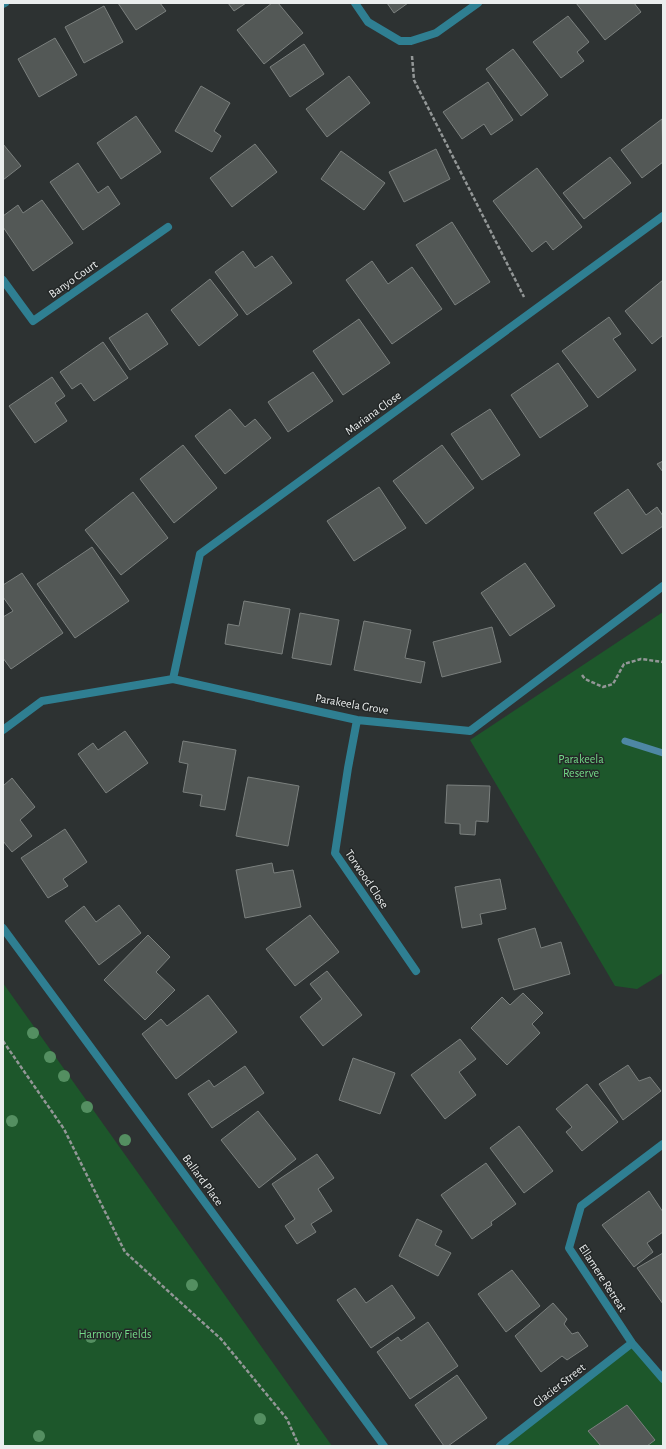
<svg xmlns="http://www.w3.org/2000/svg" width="666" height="1449" viewBox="0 0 666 1449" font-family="'Alegreya Sans',sans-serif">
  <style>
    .green { fill: #1d572b }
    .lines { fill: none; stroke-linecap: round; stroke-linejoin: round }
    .stream { stroke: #4e87a4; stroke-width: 7 }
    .building { fill: #535856; stroke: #7b807e }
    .path { stroke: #939797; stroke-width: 2.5; stroke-dasharray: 4 2; stroke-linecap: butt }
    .street { stroke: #2f7f92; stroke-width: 8 }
    .tree { fill: #548f61 }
    .labels { text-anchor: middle; stroke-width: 3; stroke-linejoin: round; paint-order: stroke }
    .street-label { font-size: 12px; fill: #eaeded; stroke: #242828 }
    .park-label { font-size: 12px; fill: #74db88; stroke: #242828 }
  </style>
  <rect width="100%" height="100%" fill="#2d3232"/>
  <path class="green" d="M 663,612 L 663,973 L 637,989 L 615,986 L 470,740 Z
    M 3,983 L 332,1446 L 3,1446 Z
    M 632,1343 L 663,1379 L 663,1446 L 500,1446 Z"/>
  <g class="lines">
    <path class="stream" d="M 625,741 L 663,753"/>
  </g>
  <path class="building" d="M 118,3 L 160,3 L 166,11 L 136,30 Z
    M 228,3 L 246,3 L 234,11 Z
    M 272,3 L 278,3 L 303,33 L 264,64 L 237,30 Z
    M 387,3 L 408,3 L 394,13 Z
    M 576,3 L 634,3 L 641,12 L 605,40 Z
    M 104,6 L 123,42 L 84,63 L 65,27 Z
    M 568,16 L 589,42 L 577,52 L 584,61 L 561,78 L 533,42 Z
    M 55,38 L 77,75 L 39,97 L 18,59 Z
    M 304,44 L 324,74 L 290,97 L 270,67 Z
    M 513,49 L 548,95 L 521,116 L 486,69 Z
    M 349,76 L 370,103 L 327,137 L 306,109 Z
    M 488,82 L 513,120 L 491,135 L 484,124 L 462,139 L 443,112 Z
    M 201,86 L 230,103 L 214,131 L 221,136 L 212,152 L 175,131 Z
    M 136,116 L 161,152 L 121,179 L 97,143 Z
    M 662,119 L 663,162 L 642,178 L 621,150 Z
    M 3,144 L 21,166 L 3,180 Z
    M 255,144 L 277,172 L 232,207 L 210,178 Z
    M 436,149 L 450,179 L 404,202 L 389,172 Z
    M 341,151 L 385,183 L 364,210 L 321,179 Z
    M 610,157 L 631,183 L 584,219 L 563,193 Z
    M 78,163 L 98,193 L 108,186 L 120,204 L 83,230 L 50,182 Z
    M 537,168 L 582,227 L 553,250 L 546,241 L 532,252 L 493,201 Z
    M 42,200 L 73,243 L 33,271 L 3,227 L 3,216 L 18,205 L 23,213 Z
    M 452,222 L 490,282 L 455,305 L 416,245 Z
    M 243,251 L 255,268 L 272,256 L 292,283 L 247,315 L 215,272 Z
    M 372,261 L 388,284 L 412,267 L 442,309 L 392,344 L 346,280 Z
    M 210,279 L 238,315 L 199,346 L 171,310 Z
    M 663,280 L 663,335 L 652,344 L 625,311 Z
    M 147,313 L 168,344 L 130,370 L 109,338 Z
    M 609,317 L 621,334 L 613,339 L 636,370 L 598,398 L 562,351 Z
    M 359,319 L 390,363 L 343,395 L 313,351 Z
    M 103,342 L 128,378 L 94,401 L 81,383 L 72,389 L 60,372 Z
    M 558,363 L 588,406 L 540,438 L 511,395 Z
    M 313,372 L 333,401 L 288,432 L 268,402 Z
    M 52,377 L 65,396 L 55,403 L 67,421 L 35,443 L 9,406 Z
    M 230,409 L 245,427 L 255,419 L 271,438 L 225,474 L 195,436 Z
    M 490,409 L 520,455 L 482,480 L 451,434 Z
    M 183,445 L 217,488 L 174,523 L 140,479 Z
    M 442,445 L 474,488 L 426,524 L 393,481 Z
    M 663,461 L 663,472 L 657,464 Z
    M 379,487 L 406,528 L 354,561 L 327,521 Z
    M 628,489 L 646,515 L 657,507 L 663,516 L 663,526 L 622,554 L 594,513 Z
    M 133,492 L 168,538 L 121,575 L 85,530 Z
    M 92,547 L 129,601 L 75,638 L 37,584 Z
    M 525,563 L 555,606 L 510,636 L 481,593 Z
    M 22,573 L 63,633 L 11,669 L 3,658 L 3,617 L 13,611 L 3,597 L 3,585 Z
    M 244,601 L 290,609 L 282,654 L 225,644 L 228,624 L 239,626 Z
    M 300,613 L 339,620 L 331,665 L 292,658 Z
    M 364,621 L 411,630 L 405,658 L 425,662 L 421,683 L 354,670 Z
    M 492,627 L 501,662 L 442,677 L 433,642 Z
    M 125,731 L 148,763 L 106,793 L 78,754 L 93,743 L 98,750 Z
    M 183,741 L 236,750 L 225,810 L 200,806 L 202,795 L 183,792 L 188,764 L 179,762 Z
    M 248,777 L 299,786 L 288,846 L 236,836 Z
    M 12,778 L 35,807 L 20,820 L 32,836 L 12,852 L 3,841 L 3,786 Z
    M 447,785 L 490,786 L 488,822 L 476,821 L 475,835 L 460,834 L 460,824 L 445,823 Z
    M 65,829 L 87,862 L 63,879 L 68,886 L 48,898 L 21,858 Z
    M 272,863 L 274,873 L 293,870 L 301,907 L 245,918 L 236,870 Z
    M 500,879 L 506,909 L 480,914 L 482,924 L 462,928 L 455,887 Z
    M 119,905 L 141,933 L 99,965 L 65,921 L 84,906 L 96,922 Z
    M 310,915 L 339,952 L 295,986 L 266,949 Z
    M 535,928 L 541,948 L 561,942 L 570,974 L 514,990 L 498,939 Z
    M 148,935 L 170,957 L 156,972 L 175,990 L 145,1020 L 104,980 Z
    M 327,971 L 362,1015 L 323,1046 L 300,1017 L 322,999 L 310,984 Z
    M 523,993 L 543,1013 L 532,1024 L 540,1033 L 507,1065 L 471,1028 L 502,997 L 510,1005 Z
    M 208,995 L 237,1032 L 176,1079 L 142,1034 L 161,1019 L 167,1026 Z
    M 460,1039 L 476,1059 L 459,1072 L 476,1095 L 445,1119 L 411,1075 Z
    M 353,1058 L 395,1073 L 380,1114 L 339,1100 Z
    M 628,1065 L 639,1081 L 650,1077 L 661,1091 L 623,1120 L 599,1084 Z
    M 245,1066 L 264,1093 L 212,1128 L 188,1094 L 209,1080 L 214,1087 Z
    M 587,1084 L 618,1122 L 582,1151 L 566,1132 L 572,1127 L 556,1109 Z
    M 258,1111 L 296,1159 L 259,1188 L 221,1140 Z
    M 519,1126 L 553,1171 L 524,1193 L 490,1148 Z
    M 317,1154 L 334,1178 L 318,1189 L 332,1211 L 311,1224 L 316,1232 L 297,1244 L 285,1226 L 295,1219 L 272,1184 Z
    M 486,1163 L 516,1204 L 491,1222 L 492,1225 L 472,1239 L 441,1195 Z
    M 649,1191 L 663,1212 L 663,1232 L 647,1243 L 653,1252 L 634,1267 L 602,1225 Z
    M 417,1219 L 442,1231 L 435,1245 L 451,1253 L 438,1276 L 399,1256 Z
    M 663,1253 L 663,1304 L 637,1268 Z
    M 512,1270 L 540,1306 L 506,1332 L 478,1294 Z
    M 392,1285 L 415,1318 L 371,1348 L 337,1300 L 355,1288 L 366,1303 Z
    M 553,1303 L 567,1319 L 564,1324 L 572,1334 L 578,1332 L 588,1346 L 567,1360 L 562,1356 L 541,1372 L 515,1336 Z
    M 428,1322 L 458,1366 L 410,1399 L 377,1352 L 398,1337 L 401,1341 Z
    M 457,1375 L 487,1418 L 448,1446 L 444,1446 L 415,1405 Z
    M 627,1405 L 655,1440 L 647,1446 L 601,1446 L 588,1431 Z"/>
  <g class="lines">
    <path class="path" d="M 412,56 L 414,80 L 524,297
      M 582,675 L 585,679 L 603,687 L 613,684 L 624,664 L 641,659 L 663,662
      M 3,1041 L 64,1129 L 125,1252 L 221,1339 L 287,1419 L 299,1446"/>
    <path class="street" d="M 355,3 L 368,22 L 400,41 L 411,41 L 436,33 L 478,3
      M 3,4 L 5,3
      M 3,280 L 33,321 L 168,227
      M 173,679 L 200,554 L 663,216
      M 357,720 L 348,768 L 335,853 L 416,971
      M 3,730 L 42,701 L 173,679 L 357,720 L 470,731 L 663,586
      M 3,928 L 384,1446
      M 663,1144 L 581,1206 L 569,1248 L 632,1343 L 663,1379
      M 500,1446 L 632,1343"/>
  </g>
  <g class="tree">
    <circle cx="33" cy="1033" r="6"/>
    <circle cx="50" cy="1057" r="6"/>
    <circle cx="64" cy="1076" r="6"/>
    <circle cx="87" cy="1107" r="6"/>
    <circle cx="12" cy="1121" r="6"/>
    <circle cx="125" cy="1140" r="6"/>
    <circle cx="192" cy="1285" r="6"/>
    <circle cx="91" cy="1337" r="6"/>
    <circle cx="260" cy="1419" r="6"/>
    <circle cx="39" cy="1436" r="6"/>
  </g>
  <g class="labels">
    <g class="street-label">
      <text transform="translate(73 279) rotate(-35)" y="4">Banyo Court</text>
      <text transform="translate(373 413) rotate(-36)" y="4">Mariana Close</text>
      <text transform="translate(352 704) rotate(10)" y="4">Parakeela Grove</text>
      <text transform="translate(367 879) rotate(56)" y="4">Torwood Close</text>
      <text transform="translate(203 1180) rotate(54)" y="4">Ballard Place</text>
      <text transform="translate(603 1278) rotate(57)" y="4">Ellamere Retreat</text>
      <text transform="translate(559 1385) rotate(-38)" y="4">Glacier Street</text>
    </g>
    <g class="park-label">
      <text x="581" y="763">Parakeela<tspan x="581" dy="14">Reserve</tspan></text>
      <text x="115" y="1338">Harmony Fields</text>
    </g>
  </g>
  <rect width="666" height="1449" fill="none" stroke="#eaeded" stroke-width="8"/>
</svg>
